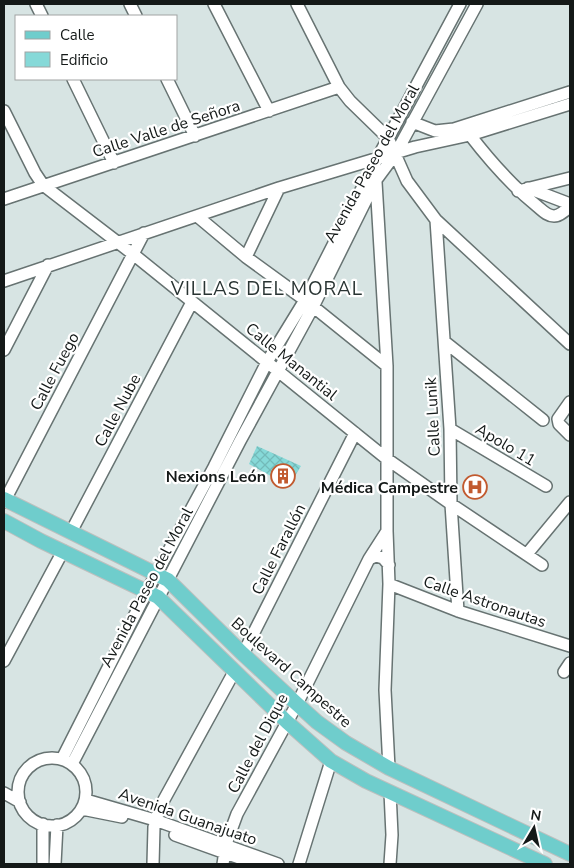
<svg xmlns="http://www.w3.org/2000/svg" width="574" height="868" viewBox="0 0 574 868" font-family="'Nunito Sans',sans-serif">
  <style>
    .building { fill: url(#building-cross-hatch) }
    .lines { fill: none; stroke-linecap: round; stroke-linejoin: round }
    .minor-casing { stroke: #677372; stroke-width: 14 }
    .major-casing { stroke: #bdbfbe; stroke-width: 16 }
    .minor { stroke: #fff; stroke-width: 11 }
    .major { stroke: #6fcdcc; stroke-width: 14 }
    .labels { text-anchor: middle; stroke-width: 4.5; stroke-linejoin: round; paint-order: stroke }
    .street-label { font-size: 16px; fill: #141918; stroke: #fff }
    .poi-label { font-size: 16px; font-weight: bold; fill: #141918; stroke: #fff; text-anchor: end }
    .quarter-label { font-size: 19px; letter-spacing: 1px; fill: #293433; stroke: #fff }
  </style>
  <defs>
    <pattern id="building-cross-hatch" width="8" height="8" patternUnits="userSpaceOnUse" patternTransform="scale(1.25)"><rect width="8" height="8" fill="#86d9d8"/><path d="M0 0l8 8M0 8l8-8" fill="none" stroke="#73bab9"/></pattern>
  </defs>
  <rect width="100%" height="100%" fill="#d7e4e3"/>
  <path class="building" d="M 257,446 L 301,466 L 289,486 L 249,464 Z"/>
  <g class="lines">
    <g class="minor-casing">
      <path id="minor" d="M 36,4 L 42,16
        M 130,4 L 136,16
        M 214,4 L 269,111
        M 297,4 L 339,87 L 350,101 L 388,138 L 407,181 L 436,220 L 570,344
        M 73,79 L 114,163
        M 167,79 L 195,136
        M 4,111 L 35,173 L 43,185 L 133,254 L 387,459 L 451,504 L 542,565
        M 412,122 L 435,131 L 454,129 L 570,92
        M 470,135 C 490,161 511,185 537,206 C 542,210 547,216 554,216 C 560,216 566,210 570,206
        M 376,182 L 387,366 L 387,531 L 389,584 L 385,690 L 389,768
        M 528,188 L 570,204
        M 518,191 L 570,178
        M 4,199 L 339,87
        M 197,216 L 246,257 L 305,300 L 387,366
        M 436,220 L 450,429 L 451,504 L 458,611
        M 246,257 L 279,188
        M 4,281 L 279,188 L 415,147 L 470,135 L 570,104
        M 445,342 L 543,420
        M 4,350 L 48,265
        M 570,402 L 558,419 L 559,424 L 570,435
        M 450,429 L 546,486
        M 4,502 L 144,233
        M 71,532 L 192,302
        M 527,554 L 570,502
        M 369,559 L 387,531
        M 389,584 L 458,611 L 570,646
        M 243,654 L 355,433
        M 4,661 L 63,551
        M 564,672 L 570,663
        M18 792a34 34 0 1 1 68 0a34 34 0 1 1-68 0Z
        M 62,759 L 147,591 L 214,467 L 267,362 L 305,300 L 377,159 L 460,4
        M 72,764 L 240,441 L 313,307 L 376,180 L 396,153 L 477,4
        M 4,793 L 20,802
        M 86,800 L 155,820 L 278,864
        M 82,809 L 122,817
        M 175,835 L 256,864
        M 43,864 L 43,824
        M 55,864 L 57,825
        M 153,864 L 154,827 L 160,807 L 234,672
        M 223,864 L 226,844 L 237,814 L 297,704 L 369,559 L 376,556 L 383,558 L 389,565
        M 299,864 L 331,761
        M 390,864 L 392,835 L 390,792"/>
    </g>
    <g class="major-casing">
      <path id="major" d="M 4,499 L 168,580 L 243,654 L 297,704 L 317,722 L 346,743 L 389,768 L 570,854
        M 4,521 L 41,541 L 158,597 L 287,722 L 331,761 L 366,781 L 545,864"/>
    </g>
    <use href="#minor" class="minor"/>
    <use href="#major" class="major"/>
  </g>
  <defs>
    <g id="building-ring" transform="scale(1.25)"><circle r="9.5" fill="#fff" stroke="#c15a2f" stroke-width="1.5"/><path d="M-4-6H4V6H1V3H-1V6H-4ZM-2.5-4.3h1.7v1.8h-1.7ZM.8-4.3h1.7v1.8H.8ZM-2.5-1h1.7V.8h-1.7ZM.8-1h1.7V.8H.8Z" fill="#c15a2f"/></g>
    <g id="hospital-ring" transform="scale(1.25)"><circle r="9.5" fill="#fff" stroke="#c15a2f" stroke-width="1.5"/><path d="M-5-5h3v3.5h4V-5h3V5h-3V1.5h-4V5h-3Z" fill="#c15a2f"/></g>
  </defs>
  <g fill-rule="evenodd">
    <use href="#building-ring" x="283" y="476"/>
    <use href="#hospital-ring" x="475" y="487"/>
  </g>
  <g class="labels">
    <g class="street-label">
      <text transform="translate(166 128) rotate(-18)" y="6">Calle Valle de Señora</text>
      <text transform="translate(371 163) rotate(-61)" y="6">Avenida Paseo del Moral</text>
      <text transform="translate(292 361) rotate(39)" y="6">Calle Manantial</text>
      <text transform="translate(54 371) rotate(-62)" y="6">Calle Fuego</text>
      <text transform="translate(117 410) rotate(-62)" y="6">Calle Nube</text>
      <text transform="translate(432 417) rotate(-93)" y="6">Calle Lunik</text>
      <text transform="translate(506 444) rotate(31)" y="6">Apolo 11</text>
      <text transform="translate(278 549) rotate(-63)" y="6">Calle Farallón</text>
      <text transform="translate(146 587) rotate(-62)" y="6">Avenida Paseo del Moral</text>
      <text transform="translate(485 601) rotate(19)" y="6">Calle Astronautas</text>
      <text transform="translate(292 672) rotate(42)" y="6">Boulevard Campestre</text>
      <text transform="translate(257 743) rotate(-62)" y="6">Calle del Dique</text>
      <text transform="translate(188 816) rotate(19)" y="6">Avenida Guanajuato</text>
    </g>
    <g class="poi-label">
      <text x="266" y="482">Nexions León</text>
      <text x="458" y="493">Médica Campestre</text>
    </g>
    <g class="quarter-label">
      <text x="267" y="295">VILLAS DEL MORAL</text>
    </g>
  </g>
  <rect width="574" height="868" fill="none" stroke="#141918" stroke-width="10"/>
  <rect x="15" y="15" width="162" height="65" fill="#ffffff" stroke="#a1a3a3"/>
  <rect x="25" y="31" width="25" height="8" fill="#6fcdcc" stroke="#a1a3a3"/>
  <text x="60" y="40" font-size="15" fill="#141918">Calle</text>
  <rect x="25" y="52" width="25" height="15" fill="#86d9d8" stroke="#a1a3a3"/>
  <text x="60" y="65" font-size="15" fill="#141918">Edificio</text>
  <g transform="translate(534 828) rotate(9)" stroke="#ffffff" stroke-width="4" paint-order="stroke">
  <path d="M0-4L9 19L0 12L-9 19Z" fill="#141918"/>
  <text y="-8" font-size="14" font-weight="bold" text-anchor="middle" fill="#141918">N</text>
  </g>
</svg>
